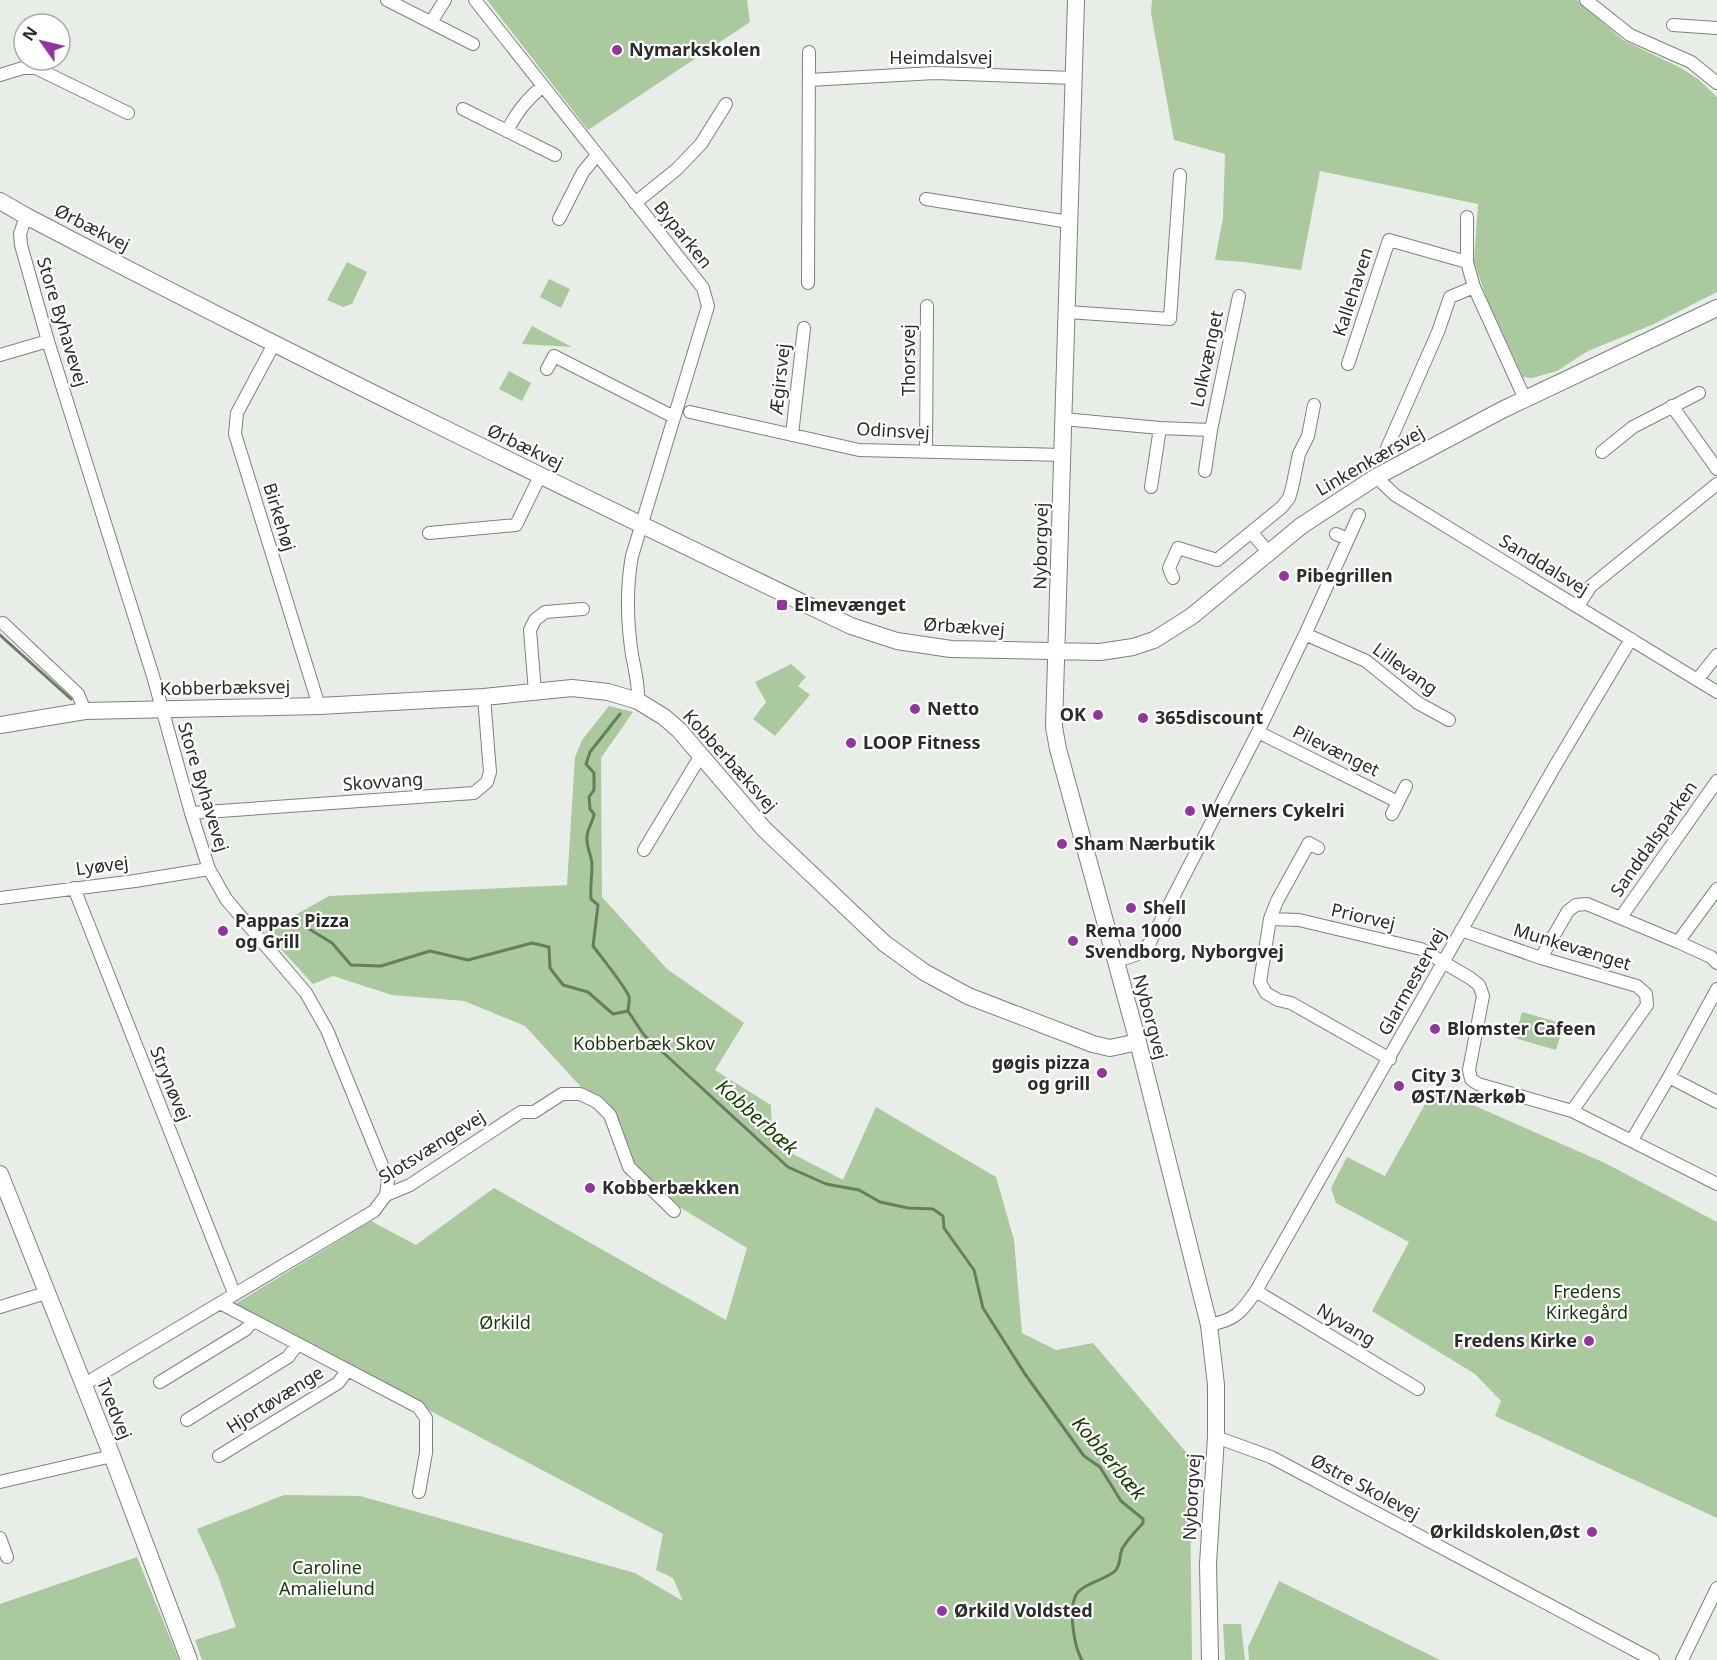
<svg xmlns="http://www.w3.org/2000/svg" width="1717" height="1660" viewBox="0 0 1717 1660" font-family="'Noto Sans',sans-serif">
  <style>
    .green { fill: #aac99f }
    .lines { fill: none; stroke-linecap: round; stroke-linejoin: round }
    .stream { stroke: #677d60; stroke-width: 3 }
    .street-casing { stroke: #7e817d; stroke-width: 14 }
    .secondary-casing { stroke: #7e817d; stroke-width: 18 }
    .street { stroke: #fff; stroke-width: 12 }
    .secondary { stroke: #fff; stroke-width: 16 }
    .poi-dot { fill: #93359f; stroke: #fff; stroke-width: 2 }
    .labels { text-anchor: middle; stroke-width: 4.5; stroke-linejoin: round; paint-order: stroke }
    .poi-label { font-size: 18px; font-weight: bold; fill: #2b2c2a; stroke: #fff; text-anchor: start }
    .street-label { font-size: 18px; fill: #2b2c2a; stroke: #fff }
    .park-label { font-size: 18px; fill: #17360a; stroke: #fff }
    .water-label { font-size: 20px; font-style: italic; fill: #133b00; stroke: #fff }
  </style>
  <rect width="100%" height="100%" fill="#e9ede8"/>
  <path class="green" d="M 487,0 L 747,0 L 750,22 L 588,130 Z
    M 1152,0 L 1577,0 L 1623,40 L 1681,68 L 1698,79 L 1717,97 L 1717,292 L 1654,324 L 1588,351 L 1557,371 L 1532,378 L 1523,377 L 1486,297 L 1474,261 L 1478,204 L 1320,171 L 1301,270 L 1244,262 L 1215,260 L 1223,218 L 1225,154 L 1174,140 L 1151,13 Z
    M 347,262 L 367,272 L 352,304 L 343,307 L 327,300 Z
    M 549,279 L 570,289 L 561,308 L 540,297 Z
    M 532,326 L 572,347 L 522,344 Z
    M 509,371 L 531,383 L 522,401 L 499,389 Z
    M 791,664 L 806,677 L 798,686 L 810,695 L 775,736 L 753,719 L 766,702 L 755,682 Z
    M 609,706 L 633,712 L 601,758 L 602,897 L 667,969 L 744,1023 L 715,1070 L 771,1105 L 772,1143 L 843,1180 L 876,1107 L 996,1177 L 1014,1240 L 1022,1333 L 1056,1350 L 1093,1343 L 1191,1458 L 1190,1491 L 1192,1660 L 202,1660 L 195,1640 L 236,1627 L 218,1576 L 197,1529 L 284,1495 L 360,1496 L 635,1573 L 683,1601 L 673,1578 L 656,1570 L 663,1534 L 232,1306 L 371,1221 L 416,1245 L 494,1188 L 726,1320 L 747,1248 L 625,1174 L 605,1113 L 525,1026 L 464,1001 L 392,995 L 333,976 L 313,984 L 265,932 L 329,896 L 567,885 L 575,757 L 582,740 Z
    M 1522,1012 L 1564,1024 L 1556,1050 L 1515,1038 Z
    M 1434,1088 L 1605,1163 L 1717,1222 L 1717,1518 L 1495,1416 L 1501,1401 L 1475,1374 L 1372,1311 L 1409,1242 L 1336,1203 L 1331,1188 L 1347,1157 L 1385,1176 Z
    M 137,1557 L 179,1660 L 0,1660 L 0,1604 Z
    M 1279,1581 L 1440,1660 L 1249,1660 L 1248,1647 Z
    M 1223,1624 L 1241,1624 L 1245,1660 L 1225,1660 Z"/>
  <g class="lines">
    <path class="stream" d="M 0,635 L 71,699
      M 620,714 L 590,752 L 586,764 L 594,773 L 594,790 L 589,797 L 590,809 L 594,814 C 593,822 587,829 587,837 C 586,847 592,856 592,865 C 592,877 590,886 591,899 L 598,905 L 593,946 C 599,954 628,990 629,997 C 630,1001 628,1007 628,1011
      M 306,927 L 332,943 L 351,965 L 381,966 L 430,951 L 468,960 L 532,943 L 549,947 L 550,968 L 563,985 L 588,992 L 613,1014 L 628,1011
      M 628,1011 L 644,1035 L 788,1167 L 826,1184 L 859,1190 L 880,1202 L 908,1208 L 933,1209 L 943,1216 L 944,1228 L 974,1270 L 983,1308 L 1025,1374 L 1084,1456 L 1100,1467 L 1121,1501 L 1143,1519 L 1143,1523 C 1136,1531 1127,1540 1122,1549 C 1119,1556 1121,1565 1115,1571 C 1105,1580 1087,1582 1078,1592 C 1067,1605 1074,1647 1082,1660"/>
    <g class="street-casing">
      <path id="street" d="M 387,0 L 473,44
        M 475,0 L 703,288 L 708,306 L 632,556 C 626,589 627,622 632,655 C 635,671 639,685 638,701
        M 1586,0 L 1630,35 L 1691,62 L 1717,83
        M 431,22 L 445,0
        M 1673,25 L 1717,28
        M 0,75 L 23,68 L 36,68 L 128,113
        M 809,80 L 935,73 L 1074,78
        M 463,109 L 555,155
        M 507,131 C 517,112 526,100 543,86
        M 926,199 L 1069,222
        M 635,203 L 677,169 L 701,144 L 726,104
        M 26,216 L 20,234 L 21,245 L 48,341 L 153,676 L 191,813 L 209,869 L 226,899 L 306,993 L 327,1030 L 388,1180 L 386,1195
        M 1467,217 L 1467,262 L 1474,287 L 1525,399
        M 559,219 L 583,172 L 597,155
        M 808,283 L 809,52
        M 1067,312 L 1170,319 L 1180,175
        M 274,344 L 237,413 L 235,434 L 319,706
        M 0,355 L 48,341
        M 1348,364 L 1389,240 L 1467,262
        M 547,369 L 554,356 L 674,417
        M 1672,406 L 1717,469
        M 690,412 L 859,450 L 1062,455
        M 1063,419 L 1160,428 L 1211,430 L 1239,296
        M 792,435 L 804,328
        M 1387,448 L 1438,332 L 1450,297 L 1474,287
        M 926,451 L 927,306
        M 1602,452 L 1633,427 L 1699,393
        M 1205,471 L 1211,430
        M 1376,477 L 1395,495 L 1717,692
        M 1151,487 L 1160,428
        M 1251,532 L 1269,553
        M 429,533 L 516,525 L 540,476
        M 1336,534 L 1348,539
        M 1173,578 L 1169,568 L 1178,548 L 1217,560 L 1282,507 L 1289,498 L 1292,488 L 1299,454 L 1308,436 L 1314,405
        M 1578,606 L 1591,586 L 1717,484
        M 3,623 L 78,694 L 85,711
        M 1305,634 L 1366,661 L 1418,703 L 1449,720
        M 1697,680 L 1717,655
        M 535,692 L 530,630 L 535,620 L 545,612 L 583,609
        M 1258,732 L 1398,802
        M 191,813 L 474,793 L 487,782 L 490,772 L 484,697
        M 1392,814 L 1406,786
        M 1318,848 L 1309,843 L 1277,901 L 1270,919 L 1260,982 L 1266,993 L 1278,1000 L 1291,1003 L 1390,1059
        M 644,850 L 701,755
        M 74,888 L 234,1293
        M 0,898 L 135,881 L 209,869
        M 1621,917 L 1717,781
        M 1270,919 L 1299,920 L 1421,949 L 1470,978 L 1479,985 L 1483,996 L 1469,1070 L 1471,1079 L 1478,1084 L 1572,1111 L 1647,1005 L 1646,994 L 1637,986 L 1541,958 L 1461,930
        M 1678,942 L 1717,889
        M 1541,958 L 1568,911 L 1576,905 L 1587,904 L 1678,942 L 1711,957 L 1717,963
        M 1115,962 L 1138,954 L 1149,944 L 1258,732 L 1308,628 L 1359,515
        M 1669,1077 L 1717,989
        M 1572,1111 L 1717,1184
        M 1632,1140 L 1669,1077 L 1717,1102
        M 1256,1291 L 1418,1389
        M 220,1303 L 418,1407 L 426,1418 L 426,1453 L 419,1492
        M 0,1307 L 46,1293
        M 1209,1325 C 1235,1320 1241,1313 1256,1291 L 1555,766 L 1631,639
        M 160,1382 L 245,1330 L 253,1321
        M 83,1385 L 374,1211 L 386,1195 L 410,1185 L 521,1112 L 534,1112 L 562,1094 L 580,1094 L 597,1102 L 610,1115 L 629,1167 L 674,1211
        M 187,1420 L 288,1357 L 298,1344
        M 1216,1437 L 1271,1457 L 1653,1660
        M 219,1456 L 338,1383 L 347,1371
        M 0,1482 L 112,1456
        M 0,1538 L 7,1557
        M 1682,1660 L 1717,1588"/>
    </g>
    <g class="secondary-casing">
      <path id="secondary" d="M 1076,0 L 1054,727 L 1058,749 L 1138,1042 L 1209,1325 L 1216,1385 L 1216,1437 L 1208,1564 L 1210,1660
        M 0,201 L 26,216 C 298,359 575,493 851,626 L 897,641 L 951,649 L 1100,652 L 1133,647 L 1154,640 L 1192,616 L 1301,526 L 1376,477 L 1502,410 L 1717,308
        M 0,725 L 85,711 L 319,706 L 484,697 L 572,688 L 608,692 L 638,701 L 664,717 L 679,730 L 764,829 L 884,943 L 924,972 L 968,996 L 1093,1044 L 1110,1048 L 1138,1042
        M 0,1174 L 112,1456 L 189,1660"/>
    </g>
    <use href="#street" class="street"/>
    <use href="#secondary" class="secondary"/>
  </g>
  <g class="poi-dot">
    <circle cx="617" cy="50" r="6"/>
    <circle cx="1284" cy="576" r="6"/>
    <rect x="776" y="599" width="12" height="12" rx="3"/>
    <circle cx="915" cy="709" r="6"/>
    <circle cx="1098" cy="715" r="6"/>
    <circle cx="1143" cy="718" r="6"/>
    <circle cx="851" cy="743" r="6"/>
    <circle cx="1190" cy="811" r="6"/>
    <circle cx="1062" cy="844" r="6"/>
    <circle cx="1131" cy="908" r="6"/>
    <circle cx="223" cy="931" r="6"/>
    <circle cx="1073" cy="941" r="6"/>
    <circle cx="1435" cy="1029" r="6"/>
    <circle cx="1102" cy="1073" r="6"/>
    <circle cx="1399" cy="1086" r="6"/>
    <circle cx="590" cy="1188" r="6"/>
    <circle cx="1589" cy="1341" r="6"/>
    <circle cx="1592" cy="1532" r="6"/>
    <circle cx="942" cy="1611" r="6"/>
  </g>
  <g class="labels">
    <g class="poi-label">
      <text x="629" y="56">Nymarkskolen</text>
      <text x="1296" y="582">Pibegrillen</text>
      <text x="794" y="611">Elmevænget</text>
      <text x="927" y="715">Netto</text>
      <text x="1086" y="721" text-anchor="end">OK</text>
      <text x="1155" y="724">365discount</text>
      <text x="863" y="749">LOOP Fitness</text>
      <text x="1202" y="817">Werners Cykelri</text>
      <text x="1074" y="850">Sham Nærbutik</text>
      <text x="1143" y="914">Shell</text>
      <text x="235" y="927">Pappas Pizza<tspan x="235" dy="21">og Grill</tspan></text>
      <text x="1085" y="937">Rema 1000<tspan x="1085" dy="21">Svendborg, Nyborgvej</tspan></text>
      <text x="1447" y="1035">Blomster Cafeen</text>
      <text x="1090" y="1069" text-anchor="end">gøgis pizza<tspan x="1090" dy="21">og grill</tspan></text>
      <text x="1411" y="1082">City 3<tspan x="1411" dy="21">ØST/Nærkøb</tspan></text>
      <text x="602" y="1194">Kobberbækken</text>
      <text x="1577" y="1347" text-anchor="end">Fredens Kirke</text>
      <text x="1580" y="1538" text-anchor="end">Ørkildskolen,Øst</text>
      <text x="954" y="1617">Ørkild Voldsted</text>
    </g>
    <g class="street-label">
      <text x="941" y="64">Heimdalsvej</text>
      <text transform="translate(92 228) rotate(27)" y="6">Ørbækvej</text>
      <text transform="translate(683 235) rotate(51)" y="6">Byparken</text>
      <text transform="translate(1353 292) rotate(-72)" y="6">Kallehaven</text>
      <text transform="translate(62 322) rotate(73)" y="6">Store Byhavevej</text>
      <text transform="translate(1207 359) rotate(-78)" y="6">Lolkvænget</text>
      <text transform="translate(909 360) rotate(-90)" y="6">Thorsvej</text>
      <text transform="translate(780 379) rotate(-84)" y="6">Ægirsvej</text>
      <text transform="translate(893 431) rotate(3)" y="6">Odinsvej</text>
      <text transform="translate(525 447) rotate(26)" y="6">Ørbækvej</text>
      <text transform="translate(1370 461) rotate(-30)" y="6">Linkenkærsvej</text>
      <text transform="translate(279 517) rotate(73)" y="6">Birkehøj</text>
      <text transform="translate(1041 546) rotate(-89)" y="6">Nyborgvej</text>
      <text transform="translate(1544 565) rotate(31)" y="6">Sanddalsvej</text>
      <text transform="translate(964 627) rotate(4)" y="6">Ørbækvej</text>
      <text transform="translate(1405 669) rotate(36)" y="6">Lillevang</text>
      <text transform="translate(225 688) rotate(-1)" y="6">Kobberbæksvej</text>
      <text transform="translate(1336 751) rotate(26)" y="6">Pilevænget</text>
      <text transform="translate(730 761) rotate(48)" y="6">Kobberbæksvej</text>
      <text transform="translate(383 782) rotate(-4)" y="6">Skovvang</text>
      <text transform="translate(203 787) rotate(73)" y="6">Store Byhavevej</text>
      <text transform="translate(1654 839) rotate(-55)" y="6">Sanddalsparken</text>
      <text transform="translate(102 866) rotate(-7)" y="6">Lyøvej</text>
      <text transform="translate(1363 917) rotate(13)" y="6">Priorvej</text>
      <text transform="translate(1572 947) rotate(17)" y="6">Munkevænget</text>
      <text transform="translate(1412 982) rotate(-61)" y="6">Glarmestervej</text>
      <text transform="translate(1150 1017) rotate(75)" y="6">Nyborgvej</text>
      <text transform="translate(170 1084) rotate(68)" y="6">Strynøvej</text>
      <text transform="translate(432 1147) rotate(-32)" y="6">Slotsvængevej</text>
      <text transform="translate(1346 1325) rotate(31)" y="6">Nyvang</text>
      <text transform="translate(275 1400) rotate(-32)" y="6">Hjortøvænge</text>
      <text transform="translate(114 1409) rotate(68)" y="6">Tvedvej</text>
      <text transform="translate(1365 1487) rotate(28)" y="6">Østre Skolevej</text>
      <text transform="translate(1192 1497) rotate(-87)" y="6">Nyborgvej</text>
    </g>
    <g class="park-label">
      <text x="644" y="1050">Kobberbæk Skov</text>
      <text x="1587" y="1298">Fredens<tspan x="1587" dy="21">Kirkegård</tspan></text>
      <text x="505" y="1329">Ørkild</text>
      <text x="327" y="1574">Caroline<tspan x="327" dy="21">Amalielund</tspan></text>
    </g>
    <g class="water-label">
      <text transform="translate(757 1117) rotate(42)" y="7">Kobberbæk</text>
      <text transform="translate(1109 1458) rotate(50)" y="7">Kobberbæk</text>
    </g>
  </g>
  <g transform="translate(42 42) rotate(304)"><circle r="28" fill="#ffffff" stroke="#aaabaa" stroke-width="1.5"/>
  <path d="M0-4.5L10 22L0 15L-10 22Z" fill="#93359f"/>
  <text y="-9" font-size="16" font-weight="bold" text-anchor="middle" fill="#2b2c2a">N</text>
  </g>
</svg>
